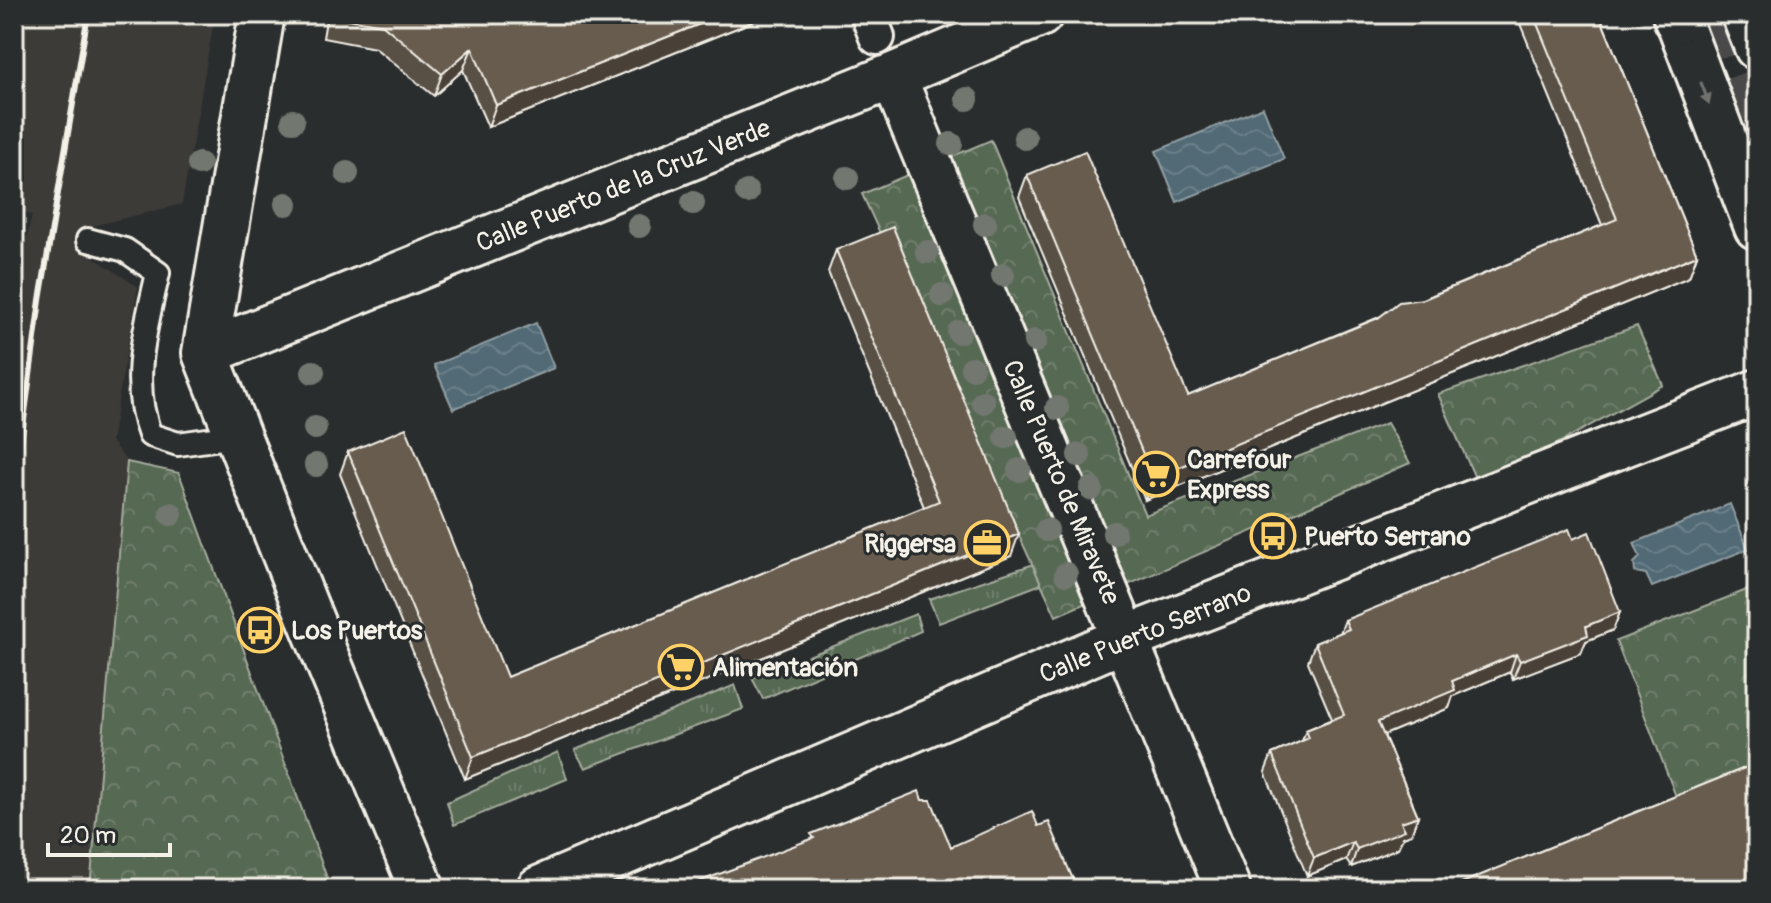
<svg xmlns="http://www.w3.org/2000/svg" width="1771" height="903" viewBox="0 0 1771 903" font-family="Pangolin,sans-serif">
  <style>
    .built { fill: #3d3b38 }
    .grass { fill: url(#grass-tufts); stroke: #a6ad9e; stroke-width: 2 }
    .forest { fill: url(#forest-crowns); stroke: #a6ad9e; stroke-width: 2 }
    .water { fill: url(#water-waves); stroke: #92a0a4; stroke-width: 2 }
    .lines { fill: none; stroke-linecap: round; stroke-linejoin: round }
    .motorway-tunnel { stroke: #484a4a; stroke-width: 44; stroke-dasharray: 44 22; stroke-linecap: butt }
    .service-casing { stroke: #f4f1e8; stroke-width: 28 }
    .pedestrian-casing { stroke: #f4f1e8; stroke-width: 40 }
    .minor-casing { stroke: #f4f1e8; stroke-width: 50 }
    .secondary-casing { stroke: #f4f1e8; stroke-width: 50 }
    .motorway-casing { stroke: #f4f1e8; stroke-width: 50 }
    .service { stroke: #2a2d2e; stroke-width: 22 }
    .pedestrian { stroke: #2a2d2e; stroke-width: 34 }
    .minor { stroke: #2a2d2e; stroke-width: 44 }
    .secondary { stroke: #2a2d2e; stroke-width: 44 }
    .motorway { stroke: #2a2d2e; stroke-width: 44 }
    .rail { stroke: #f4f1e8; stroke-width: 6 }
    .tree { fill: #72776f }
    .wall { fill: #594f44; stroke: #f4f1e8; stroke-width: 2 }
    .shaded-wall { fill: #494037; stroke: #f4f1e8; stroke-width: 2 }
    .building { fill: #685c4f; stroke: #f4f1e8; stroke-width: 2 }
    .oneway { fill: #71726f }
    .labels { text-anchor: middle; stroke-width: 6; stroke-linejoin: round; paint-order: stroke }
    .street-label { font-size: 26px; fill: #f4f1e8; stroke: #2a2d2e }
    .poi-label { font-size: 26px; font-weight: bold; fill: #f4f1e8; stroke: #2a2d2e; text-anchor: start }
  </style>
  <defs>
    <pattern id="grass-tufts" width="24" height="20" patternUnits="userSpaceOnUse" patternTransform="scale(2)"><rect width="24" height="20" fill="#576953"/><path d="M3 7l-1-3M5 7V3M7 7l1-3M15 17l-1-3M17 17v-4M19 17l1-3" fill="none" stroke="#707f6c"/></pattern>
    <pattern id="forest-crowns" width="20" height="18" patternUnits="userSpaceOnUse" patternTransform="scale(2)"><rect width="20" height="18" fill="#576953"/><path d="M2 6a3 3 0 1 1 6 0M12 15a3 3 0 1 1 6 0" fill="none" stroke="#707f6c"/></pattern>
    <pattern id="water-waves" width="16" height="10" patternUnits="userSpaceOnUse" patternTransform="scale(2)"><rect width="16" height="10" fill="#516a76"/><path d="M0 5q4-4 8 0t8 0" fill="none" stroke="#6b808a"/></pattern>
  </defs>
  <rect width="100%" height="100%" fill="#2a2d2e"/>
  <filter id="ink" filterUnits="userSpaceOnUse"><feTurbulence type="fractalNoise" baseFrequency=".0125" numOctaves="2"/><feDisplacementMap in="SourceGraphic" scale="16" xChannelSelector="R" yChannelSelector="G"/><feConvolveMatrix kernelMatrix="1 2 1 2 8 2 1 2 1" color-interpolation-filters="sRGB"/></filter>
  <g filter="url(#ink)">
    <path class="built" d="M 14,14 L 215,14 L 182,204 L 88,227 L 87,253 L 138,287 L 111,441 L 127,462 L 90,889 L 14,889 L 14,243 L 26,241 L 32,215 L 14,209 Z"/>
    <path class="grass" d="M 1043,561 L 1052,580 L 939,623 L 929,599 Z
      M 916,614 L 921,631 L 763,699 L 752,678 Z
      M 735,685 L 743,709 L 585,768 L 575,750 Z
      M 558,752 L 567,779 L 454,825 L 447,802 Z"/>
    <path class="forest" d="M 991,140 L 1145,515 L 1387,423 L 1410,463 L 1056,616 L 862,194 Z
      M 1637,326 L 1663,385 L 1479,487 L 1438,394 Z
      M 127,462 L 179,473 L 331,889 L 90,889 Z
      M 1757,586 L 1757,782 L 1682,812 L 1616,641 Z"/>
    <path class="water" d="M 1263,107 L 1284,159 L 1177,202 L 1156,151 Z
      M 536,323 L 554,368 L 453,409 L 434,365 Z
      M 1730,504 L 1748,549 L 1652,587 L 1646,574 L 1635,572 L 1634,563 L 1640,557 L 1634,543 Z"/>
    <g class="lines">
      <path class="motorway-tunnel" d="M 1715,14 L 1721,58 L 1757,160"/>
      <g class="service-casing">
        <path id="service" d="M 88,240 L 125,250 L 158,273 C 146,327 129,381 150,435 L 178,444 L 236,436"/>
      </g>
      <g class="pedestrian-casing">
        <path id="pedestrian" d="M 868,14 L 877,37"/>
      </g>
      <g class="minor-casing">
        <path id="minor" d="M 262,14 L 205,353 L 308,613 L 422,889
          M 893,76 L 1228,889
          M 205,353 L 893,76 L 1040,14
          M 539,889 L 1127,638 L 1757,392"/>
      </g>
      <g class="secondary-casing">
        <path id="secondary" d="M 1676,14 L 1757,227
          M 1744,14 L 1757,47"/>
      </g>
      <g class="motorway-casing">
        <path id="motorway" d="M 1675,14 L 1677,20"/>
      </g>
      <use href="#service" class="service"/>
      <use href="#pedestrian" class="pedestrian"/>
      <use href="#minor" class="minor"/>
      <use href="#secondary" class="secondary"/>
      <use href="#motorway" class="motorway"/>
      <path class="rail" d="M 14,495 L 40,300 L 88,14"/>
    </g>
    <g class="tree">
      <circle cx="967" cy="99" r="12"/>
      <circle cx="293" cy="121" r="12"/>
      <circle cx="1025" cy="138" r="12"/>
      <circle cx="951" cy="144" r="12"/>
      <circle cx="199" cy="164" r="12"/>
      <circle cx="347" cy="173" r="12"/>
      <circle cx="847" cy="178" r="12"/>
      <circle cx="747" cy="192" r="12"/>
      <circle cx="693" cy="203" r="12"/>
      <circle cx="286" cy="204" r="12"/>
      <circle cx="985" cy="224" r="12"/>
      <circle cx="639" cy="226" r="12"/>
      <circle cx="927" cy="252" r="12"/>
      <circle cx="1003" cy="275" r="12"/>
      <circle cx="942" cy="295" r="12"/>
      <circle cx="959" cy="332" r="12"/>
      <circle cx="1035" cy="341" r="12"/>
      <circle cx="972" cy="368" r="12"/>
      <circle cx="313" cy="372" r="12"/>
      <circle cx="983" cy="402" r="12"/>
      <circle cx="1057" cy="408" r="12"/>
      <circle cx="315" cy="428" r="12"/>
      <circle cx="1006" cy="437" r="12"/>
      <circle cx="1079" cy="455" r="12"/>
      <circle cx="316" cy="465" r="12"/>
      <circle cx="1019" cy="470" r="12"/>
      <circle cx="1091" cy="489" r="12"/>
      <circle cx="171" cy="514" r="12"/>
      <circle cx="1047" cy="530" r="12"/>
      <circle cx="1114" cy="533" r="12"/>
      <circle cx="1066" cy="574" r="12"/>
    </g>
    <path class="wall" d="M 327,14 L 510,14 L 514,17 L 772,14 L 488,127 L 463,70 L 434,96 L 375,48 L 323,38 Z
      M 1516,14 L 1599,14 L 1697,255 L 1689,277 L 1145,500 L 1019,197 L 1027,175 L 1188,396 L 1602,225 Z
      M 836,250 L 1011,556 L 465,779 L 340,474 L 348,452 L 507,677 L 924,507 L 828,272 Z
      M 1573,539 L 1620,612 L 1613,630 L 1586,641 L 1581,653 L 1513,679 L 1510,672 L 1453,696 L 1449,708 L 1384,735 L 1418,816 L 1411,834 L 1403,837 L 1398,848 L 1351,867 L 1346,860 L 1307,876 L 1265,772 L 1272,754 L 1302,741 L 1306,730 L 1332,719 L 1308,662 L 1315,643 L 1340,633 L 1345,620 Z
      M 1757,763 L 1757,889 L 1447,889 Z"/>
    <path class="shaded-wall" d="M 725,14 L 772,14 L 488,127 L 496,105 Z
      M 472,48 L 463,70 L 434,96 L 442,74 Z
      M 1697,255 L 1689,277 L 1145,500 L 1153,478 Z
      M 1019,534 L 1011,556 L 465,779 L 473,757 Z
      M 1620,612 L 1613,630 L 1586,641 L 1581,653 L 1513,679 L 1520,661 L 1586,626 Z
      M 1516,654 L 1510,672 L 1453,696 L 1449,708 L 1372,740 L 1378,722 L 1452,681 Z
      M 1418,816 L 1411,834 L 1403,837 L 1398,848 L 1351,867 L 1357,849 L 1401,822 Z
      M 1353,842 L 1346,860 L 1307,876 L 1314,858 Z
      M 1718,879 L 1715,889 L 1693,889 Z"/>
    <path class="building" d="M 331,14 L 510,14 L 514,17 L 522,14 L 725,14 L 496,105 L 472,48 L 442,74 L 383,25 L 331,16 Z
      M 1533,14 L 1599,14 L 1697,255 L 1153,478 L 1027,175 L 1085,151 L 1188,396 L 1378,318 L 1399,302 L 1424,299 L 1617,219 Z
      M 893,227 L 1019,534 L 473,757 L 348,452 L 406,428 L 507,677 L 939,501 L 836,250 Z
      M 1569,529 L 1573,539 L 1589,532 L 1620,612 L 1586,626 L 1588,635 L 1520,661 L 1516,654 L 1452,681 L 1455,690 L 1378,722 L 1418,816 L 1401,822 L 1405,830 L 1357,849 L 1353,842 L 1314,858 L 1272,754 L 1309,738 L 1306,730 L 1344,715 L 1315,643 L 1349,629 L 1345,620 Z
      M 1757,763 L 1757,889 L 1722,889 L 1718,879 L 1693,889 L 1447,889 Z
      M 919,791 L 922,800 L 931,800 L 951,847 L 1032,811 L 1038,826 L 1049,822 L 1077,889 L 680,889 L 814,838 L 811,834 Z"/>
    <defs><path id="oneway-solid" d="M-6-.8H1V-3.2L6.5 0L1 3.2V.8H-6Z" transform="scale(2)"/></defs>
    <use class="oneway" href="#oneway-solid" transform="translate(1705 93) rotate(69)"/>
  </g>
  <defs>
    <g id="supermarket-ring" transform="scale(2.3)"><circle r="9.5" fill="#2a2d2e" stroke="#ffd166" stroke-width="1.5"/><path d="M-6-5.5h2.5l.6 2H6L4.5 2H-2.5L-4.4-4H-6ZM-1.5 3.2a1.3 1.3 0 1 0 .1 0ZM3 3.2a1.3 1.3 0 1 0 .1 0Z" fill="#ffd166"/></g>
    <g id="bus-ring" transform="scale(2.3)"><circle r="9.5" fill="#2a2d2e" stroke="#ffd166" stroke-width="1.5"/><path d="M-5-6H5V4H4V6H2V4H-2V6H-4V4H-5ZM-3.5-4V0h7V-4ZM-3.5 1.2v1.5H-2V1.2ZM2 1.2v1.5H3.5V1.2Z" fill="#ffd166"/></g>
    <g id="office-ring" transform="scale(2.3)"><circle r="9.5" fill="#2a2d2e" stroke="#ffd166" stroke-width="1.5"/><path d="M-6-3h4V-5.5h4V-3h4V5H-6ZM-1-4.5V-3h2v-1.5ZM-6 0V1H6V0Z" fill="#ffd166"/></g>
  </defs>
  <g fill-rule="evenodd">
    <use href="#supermarket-ring" x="1156" y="474"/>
    <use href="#bus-ring" x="1273" y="536"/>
    <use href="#office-ring" x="987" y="543"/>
    <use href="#bus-ring" x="260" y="630"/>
    <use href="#supermarket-ring" x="681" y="667"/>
  </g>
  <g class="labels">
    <g class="street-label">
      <text transform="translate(623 185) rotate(-22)" y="9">Calle Puerto de la Cruz Verde</text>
      <text transform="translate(1062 482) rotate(67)" y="9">Calle Puerto de Miravete</text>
      <text transform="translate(1145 633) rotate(-22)" y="9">Calle Puerto Serrano</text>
    </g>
    <g class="poi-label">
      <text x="1187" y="468">Carrefour<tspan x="1187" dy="30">Express</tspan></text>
      <text x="1304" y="545">Puerto Serrano</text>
      <text x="956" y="552" text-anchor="end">Riggersa</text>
      <text x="291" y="639">Los Puertos</text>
      <text x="712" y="676">Alimentación</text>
    </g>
  </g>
  <rect width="1771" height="903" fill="none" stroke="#2a2d2e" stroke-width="48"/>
  <rect x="24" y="24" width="1723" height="855" fill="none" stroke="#f4f1e8" stroke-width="3" filter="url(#ink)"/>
  <path d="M48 843v12h122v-12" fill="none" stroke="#f4f1e8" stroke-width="4"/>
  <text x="60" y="843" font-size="24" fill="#f4f1e8" stroke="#2a2d2e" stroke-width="6" paint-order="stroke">20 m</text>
</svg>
